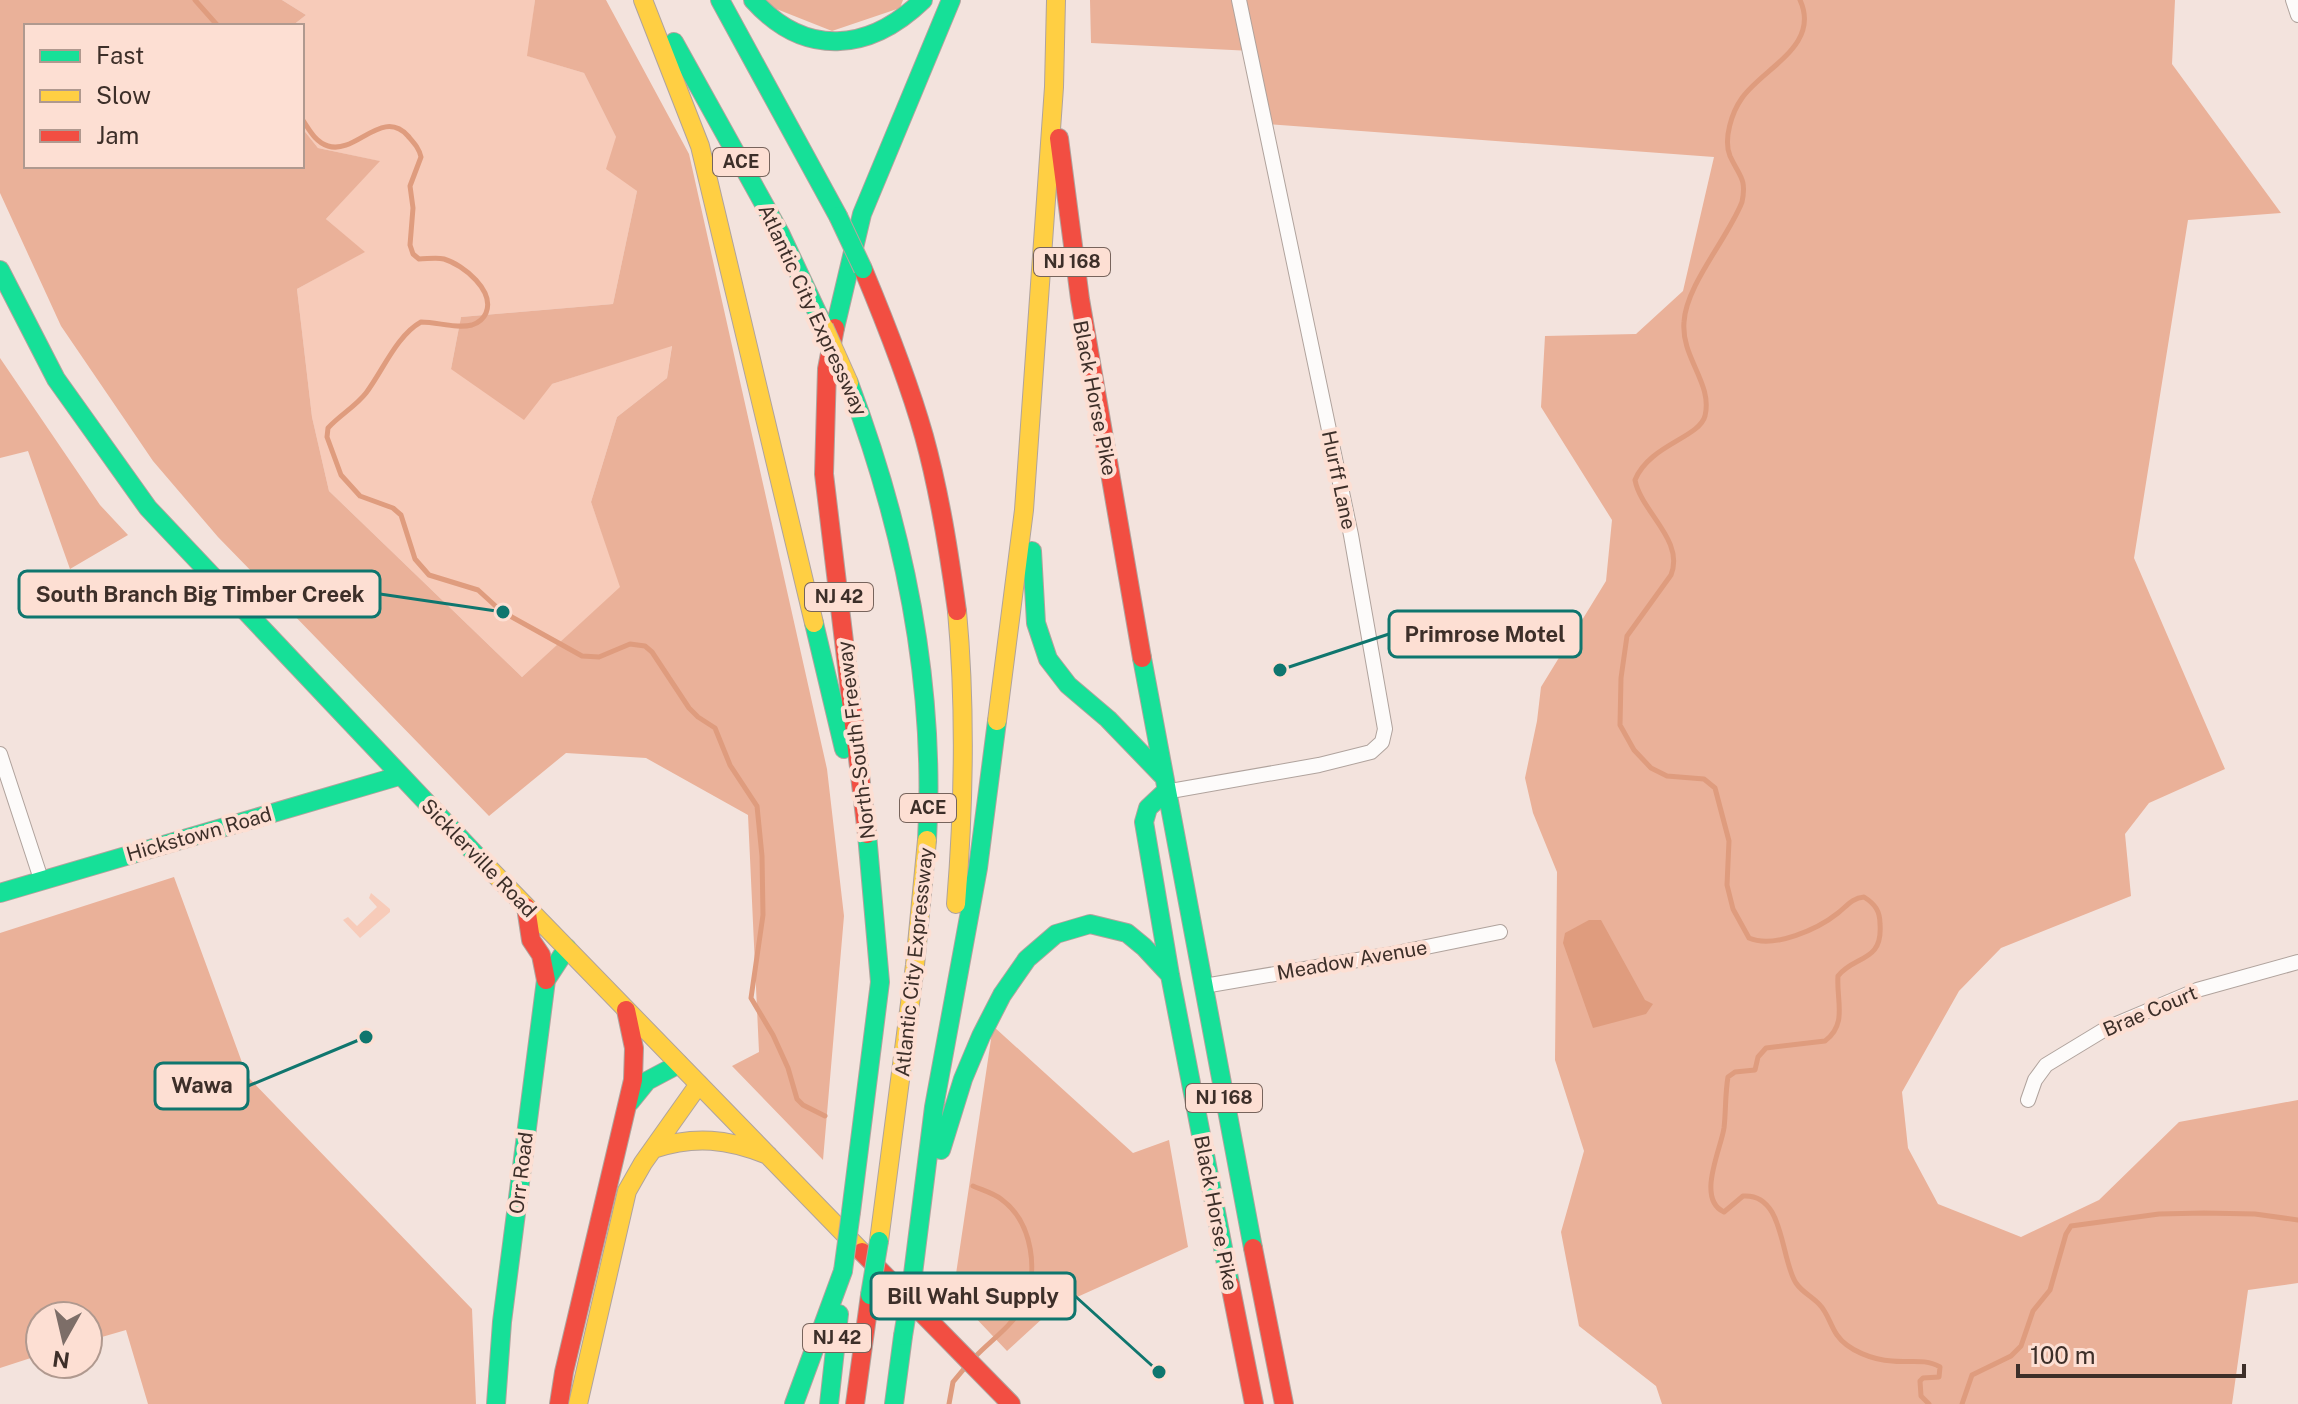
<svg xmlns="http://www.w3.org/2000/svg" width="2298" height="1404" viewBox="0 0 2298 1404" font-family="'Public Sans',sans-serif">
  <style>
    .green { fill: #f7cbb9 }
    .forest { fill: #eab199 }
    .water { fill: #df9c7e }
    .lines { fill: none; stroke-linecap: round; stroke-linejoin: round }
    .stream { stroke: #df9c7e; stroke-width: 5 }
    .street-casing { stroke: #b0a39d; stroke-width: 16 }
    .fast-casing { stroke: #b0a39d; stroke-width: 20 }
    .slow-casing { stroke: #b0a39d; stroke-width: 20 }
    .jam-casing { stroke: #b0a39d; stroke-width: 20 }
    .street { stroke: #fdfbfa; stroke-width: 14 }
    .fast { stroke: #16e098; stroke-width: 18 }
    .slow { stroke: #ffcf43; stroke-width: 18 }
    .jam { stroke: #f24e42; stroke-width: 18 }
    .fast-bridge-casing { stroke: #b7a69f; stroke-width: 20; stroke-linecap: butt }
    .slow-bridge-casing { stroke: #b7a69f; stroke-width: 20; stroke-linecap: butt }
    .fast-bridge { stroke: #16e098; stroke-width: 18 }
    .slow-bridge { stroke: #ffcf43; stroke-width: 18 }
    .labels { text-anchor: middle; stroke-width: 8; stroke-linejoin: round; paint-order: stroke }
    .shield { fill: #fddfd3; stroke: #77645c; stroke-width: 2 }
    .shield-label { font-size: 18px; font-weight: bold; fill: #3d2f29 }
    .street-label { font-size: 20px; fill: #3d2f29; stroke: #fddfd3 }
    .leader { fill: none; stroke: #0f766e; stroke-width: 3 }
    .callout-dot { fill: #0f766e; stroke: #fddfd3; stroke-width: 3 }
    .callout { fill: #fddfd3; stroke: #0f766e; stroke-width: 3 }
    .callout-label { font-size: 22px; text-anchor: middle; font-weight: bold; fill: #3d2f29 }
  </style>
  <rect width="100%" height="100%" fill="#f3e3dd"/>
  <path class="green" d="M 282,0 L 535,0 L 528,56 L 584,73 L 616,137 L 637,191 L 613,304 L 461,317 L 451,369 L 552,384 L 672,345 L 667,378 L 617,417 L 591,502 L 621,587 L 522,677 L 329,491 L 312,417 L 297,289 L 364,252 L 326,219 L 379,161 L 318,148 L 302,128 L 302,26 L 292,26 L 306,15 Z
    M 371,893 L 390,909 L 390,912 L 360,938 L 343,920 L 348,917 L 357,926 L 377,907 L 369,898 Z"/>
  <path class="forest" d="M 0,0 L 282,0 L 306,15 L 292,26 L 26,26 L 26,166 L 302,166 L 302,128 L 318,148 L 380,161 L 326,219 L 365,252 L 297,289 L 312,417 L 329,491 L 522,677 L 620,587 L 591,502 L 617,417 L 667,378 L 672,346 L 552,384 L 524,420 L 451,369 L 461,317 L 613,304 L 637,191 L 606,169 L 616,137 L 584,73 L 527,56 L 535,0 L 606,0 L 689,154 L 827,769 L 844,916 L 823,1160 L 732,1066 L 759,1052 L 748,815 L 646,758 L 566,753 L 489,816 L 218,537 L 153,461 L 61,326 L 0,193 Z
    M 754,0 L 903,0 L 900,8 L 832,31 Z
    M 1090,0 L 2175,0 L 2172,64 L 2281,213 L 2188,220 L 2134,558 L 2225,769 L 2149,803 L 2125,834 L 2131,896 L 2001,948 L 1959,991 L 1902,1092 L 1908,1148 L 1938,1204 L 2021,1237 L 2099,1200 L 2179,1122 L 2298,1100 L 2298,1283 L 2248,1290 L 2232,1404 L 1662,1404 L 1656,1386 L 1579,1326 L 1561,1232 L 1584,1151 L 1555,1060 L 1557,872 L 1533,813 L 1525,778 L 1537,721 L 1541,687 L 1606,581 L 1612,520 L 1541,407 L 1545,336 L 1636,334 L 1683,291 L 1714,157 L 1266,124 L 1252,51 L 1091,43 Z
    M 0,358 L 100,505 L 128,535 L 70,569 L 28,451 L 0,458 Z
    M 174,877 L 247,1076 L 472,1309 L 476,1404 L 148,1404 L 126,1330 L 88,1341 L 88,1316 L 40,1316 L 40,1355 L 0,1368 L 0,933 Z
    M 993,1026 L 1133,1153 L 1169,1140 L 1188,1247 L 1055,1307 L 1007,1351 L 953,1294 Z"/>
  <path class="water" d="M 1589,920 L 1601,920 L 1645,1000 L 1653,1004 L 1646,1014 L 1593,1028 L 1563,943 L 1565,933 Z"/>
  <g class="lines">
    <path class="stream" d="M 195,0 L 218,26
      M 1800,0 C 1821,46 1763,68 1742,98 C 1732,112 1723,139 1730,156 C 1739,176 1747,178 1742,202 C 1728,238 1686,285 1684,322 C 1681,358 1713,383 1705,416 C 1699,438 1649,445 1635,480 C 1641,512 1685,540 1671,575 L 1627,636 L 1621,678 L 1620,725 L 1634,750 L 1651,768 L 1667,776 L 1704,779 L 1715,788 L 1729,841 L 1727,885 L 1733,909 L 1749,938 C 1774,949 1818,929 1838,913 C 1847,906 1852,898 1864,897 C 1875,904 1880,911 1880,924 C 1883,963 1854,955 1838,976 C 1836,1000 1848,1024 1825,1041 L 1766,1048 L 1758,1057 L 1755,1070 L 1735,1072 L 1728,1077 C 1725,1094 1726,1111 1724,1128 C 1721,1149 1696,1199 1724,1212 L 1743,1196 C 1785,1193 1780,1259 1796,1283 C 1802,1292 1811,1296 1819,1304 C 1828,1313 1830,1325 1837,1335 C 1848,1351 1874,1360 1892,1361 C 1908,1363 1925,1358 1940,1367 L 1939,1377 L 1923,1378 L 1920,1381 L 1921,1396 L 1929,1404
      M 302,119 C 309,129 315,142 328,146 C 356,155 382,107 408,136 C 414,143 419,148 421,157 L 410,186 L 413,208 L 410,245 L 413,254 L 419,259 C 427,259 436,257 444,259 C 464,265 495,291 486,313 C 483,320 478,323 472,325 C 456,329 438,322 421,322 C 397,335 382,372 366,393 C 356,406 340,415 328,428 L 327,437 L 341,475 L 360,496 L 393,508 L 401,515 L 415,559 L 429,575 L 478,590 L 501,611 L 582,656 L 599,657 L 630,644 L 645,646 L 652,652 L 689,708 L 698,717 L 715,728 L 730,765 L 757,806 L 762,856 L 763,915 L 751,998 L 773,1035 L 788,1068 L 797,1099 L 803,1105 L 825,1116
      M 973,1186 C 982,1190 993,1193 1001,1199 C 1033,1222 1040,1274 1022,1307 C 1011,1327 990,1341 975,1357
      M 949,1404 L 953,1382 L 968,1364
      M 1962,1404 L 1972,1375 L 2011,1356 L 2021,1346 L 2033,1311 L 2050,1290 L 2066,1234 L 2071,1226 L 2159,1214 L 2204,1213 L 2255,1214 L 2298,1220"/>
    <g class="street-casing">
      <path id="street" d="M 2293,0 L 2298,15
        M 0,754 L 41,879
        M 1165,792 L 1319,765 L 1371,752 L 1382,742 L 1385,729 L 1351,535 L 1239,0
        M 1204,986 L 1387,955 L 1500,932
        M 2028,1100 L 2035,1080 L 2046,1065 L 2107,1028 L 2197,990 L 2298,962"/>
    </g>
    <g class="fast-casing">
      <path id="fast" d="M 720,0 L 838,216
        M 753,0 C 805,58 869,52 923,0
        M 674,42 L 780,233 L 824,327
        M 0,270 L 56,379 L 148,508 L 479,858
        M 835,328 L 862,214 L 951,0
        M 849,383 C 904,529 936,683 927,840
        M 1032,551 L 1036,623 L 1048,659 L 1068,685 L 1108,719 L 1162,775
        M 814,623 L 844,749
        M 1142,658 L 1253,1248
        M 1165,792 L 1148,808 L 1144,822 L 1170,975 L 1230,1284
        M 0,893 L 399,776
        M 630,1102 L 647,1081 L 679,1064
        M 941,1150 L 963,1079 L 981,1036 L 1002,995 L 1027,959 L 1056,934 L 1090,924 L 1127,933 L 1144,947 L 1170,975
        M 851,1212 L 880,982 L 867,834
        M 912,1282 L 934,1107 L 978,868 L 997,721
        M 496,1404 L 502,1322 L 546,980 L 567,948
        M 794,1404 L 843,1271
        M 829,1404 L 839,1314
        M 894,1404 L 903,1336"/>
    </g>
    <g class="slow-casing">
      <path id="slow" d="M 643,0 L 700,146 L 814,623
        M 997,721 L 1024,510 L 1054,87 L 1056,0
        M 479,858 L 862,1252
        M 956,904 C 964,806 966,709 957,611
        M 653,1149 C 695,1135 728,1139 768,1155
        M 879,1241 L 915,965 L 927,840
        M 578,1404 L 627,1191 L 643,1163 L 699,1084"/>
    </g>
    <g class="jam-casing">
      <path id="jam" d="M 1059,138 L 1080,299 L 1142,658
        M 863,269 C 886,324 908,379 924,436 C 940,494 949,552 957,611
        M 835,328 L 827,369 L 824,474 L 867,834
        M 526,907 L 531,940 L 541,955 L 546,980
        M 1253,1248 L 1284,1404
        M 862,1252 L 1011,1404
        M 1230,1284 L 1254,1404
        M 559,1404 L 564,1372 L 633,1080 L 634,1048 L 626,1010
        M 855,1404 L 870,1295"/>
    </g>
    <use href="#street" class="street"/>
    <use href="#fast" class="fast"/>
    <use href="#slow" class="slow"/>
    <use href="#jam" class="jam"/>
    <g class="fast-bridge-casing">
      <path id="fast-bridge" d="M 838,216 L 863,269
        M 843,1271 L 851,1212
        M 870,1295 L 879,1241
        M 903,1336 L 912,1282"/>
    </g>
    <g class="slow-bridge-casing">
      <path id="slow-bridge" d="M 824,327 L 849,383"/>
    </g>
    <use href="#fast-bridge" class="fast-bridge"/>
    <use href="#slow-bridge" class="slow-bridge"/>
  </g>
  <g class="labels">
    <g class="shield">
      <rect x="713" y="148" width="56" height="28" rx="6"/>
      <rect x="1034" y="248" width="76" height="28" rx="6"/>
      <rect x="805" y="583" width="68" height="28" rx="6"/>
      <rect x="900" y="794" width="56" height="28" rx="6"/>
      <rect x="1186" y="1084" width="76" height="28" rx="6"/>
      <rect x="803" y="1324" width="68" height="28" rx="6"/>
    </g>
    <g class="shield-label">
      <text x="741" y="168">ACE</text>
      <text x="1072" y="268">NJ 168</text>
      <text x="839" y="603">NJ 42</text>
      <text x="928" y="814">ACE</text>
      <text x="1224" y="1104">NJ 168</text>
      <text x="837" y="1344">NJ 42</text>
    </g>
    <g class="street-label">
      <text transform="translate(813 310) rotate(65)" y="7">Atlantic City Expressway</text>
      <text transform="translate(1095 398) rotate(79)" y="7">Black Horse Pike</text>
      <text transform="translate(1339 480) rotate(78)" y="7">Hurff Lane</text>
      <text transform="translate(856 740) rotate(-97)" y="7">North-South Freeway</text>
      <text transform="translate(199 834) rotate(-16)" y="7">Hickstown Road</text>
      <text transform="translate(479 858) rotate(46)" y="7">Sicklerville Road</text>
      <text transform="translate(1352 960) rotate(-10)" y="7">Meadow Avenue</text>
      <text transform="translate(914 962) rotate(-84)" y="7">Atlantic City Expressway</text>
      <text transform="translate(2150 1011) rotate(-23)" y="7">Brae Court</text>
      <text transform="translate(521 1173) rotate(-83)" y="7">Orr Road</text>
      <text transform="translate(1216 1213) rotate(79)" y="7">Black Horse Pike</text>
    </g>
  </g>
  <path class="leader" d="M503 612L380 594M1280 670L1389 634M366 1037L248 1086M1159 1372L1075 1296"/>
  <g class="callout-dot">
    <circle cx="503" cy="612" r="8"/>
    <circle cx="1280" cy="670" r="8"/>
    <circle cx="366" cy="1037" r="8"/>
    <circle cx="1159" cy="1372" r="8"/>
  </g>
  <g class="callout">
    <rect x="19" y="571" width="361" height="46" rx="8"/>
    <rect x="1389" y="611" width="192" height="46" rx="8"/>
    <rect x="155" y="1063" width="93" height="46" rx="8"/>
    <rect x="871" y="1273" width="204" height="46" rx="8"/>
  </g>
  <g class="callout-label">
    <text x="200" y="602">South Branch Big Timber Creek</text>
    <text x="1485" y="642">Primrose Motel</text>
    <text x="202" y="1093">Wawa</text>
    <text x="973" y="1304">Bill Wahl Supply</text>
  </g>
  <rect x="24" y="24" width="280" height="144" fill="#fddfd3" stroke="#b0998f" stroke-width="2"/>
  <rect x="40" y="50" width="40" height="12" fill="#16e098" stroke="#b0998f" stroke-width="2"/>
  <text x="96" y="64" font-size="24" fill="#3d2f29">Fast</text>
  <rect x="40" y="90" width="40" height="12" fill="#ffcf43" stroke="#b0998f" stroke-width="2"/>
  <text x="96" y="104" font-size="24" fill="#3d2f29">Slow</text>
  <rect x="40" y="130" width="40" height="12" fill="#f24e42" stroke="#b0998f" stroke-width="2"/>
  <text x="96" y="144" font-size="24" fill="#3d2f29">Jam</text>
  <g transform="translate(64 1340) rotate(188)"><circle r="38" fill="#fddfd3" stroke="#b0998f" stroke-width="2"/>
  <path d="M0-6L14 30L0 20L-14 30Z" fill="#7d6e68"/>
  <text y="-12" font-size="22" font-weight="bold" text-anchor="middle" fill="#3d2f29">N</text>
  </g>
  <path d="M2018 1364v12h226v-12" fill="none" stroke="#3d2f29" stroke-width="4"/>
  <text x="2030" y="1364" font-size="24" fill="#3d2f29" stroke="#fddfd3" stroke-width="6" paint-order="stroke">100 m</text>
</svg>
